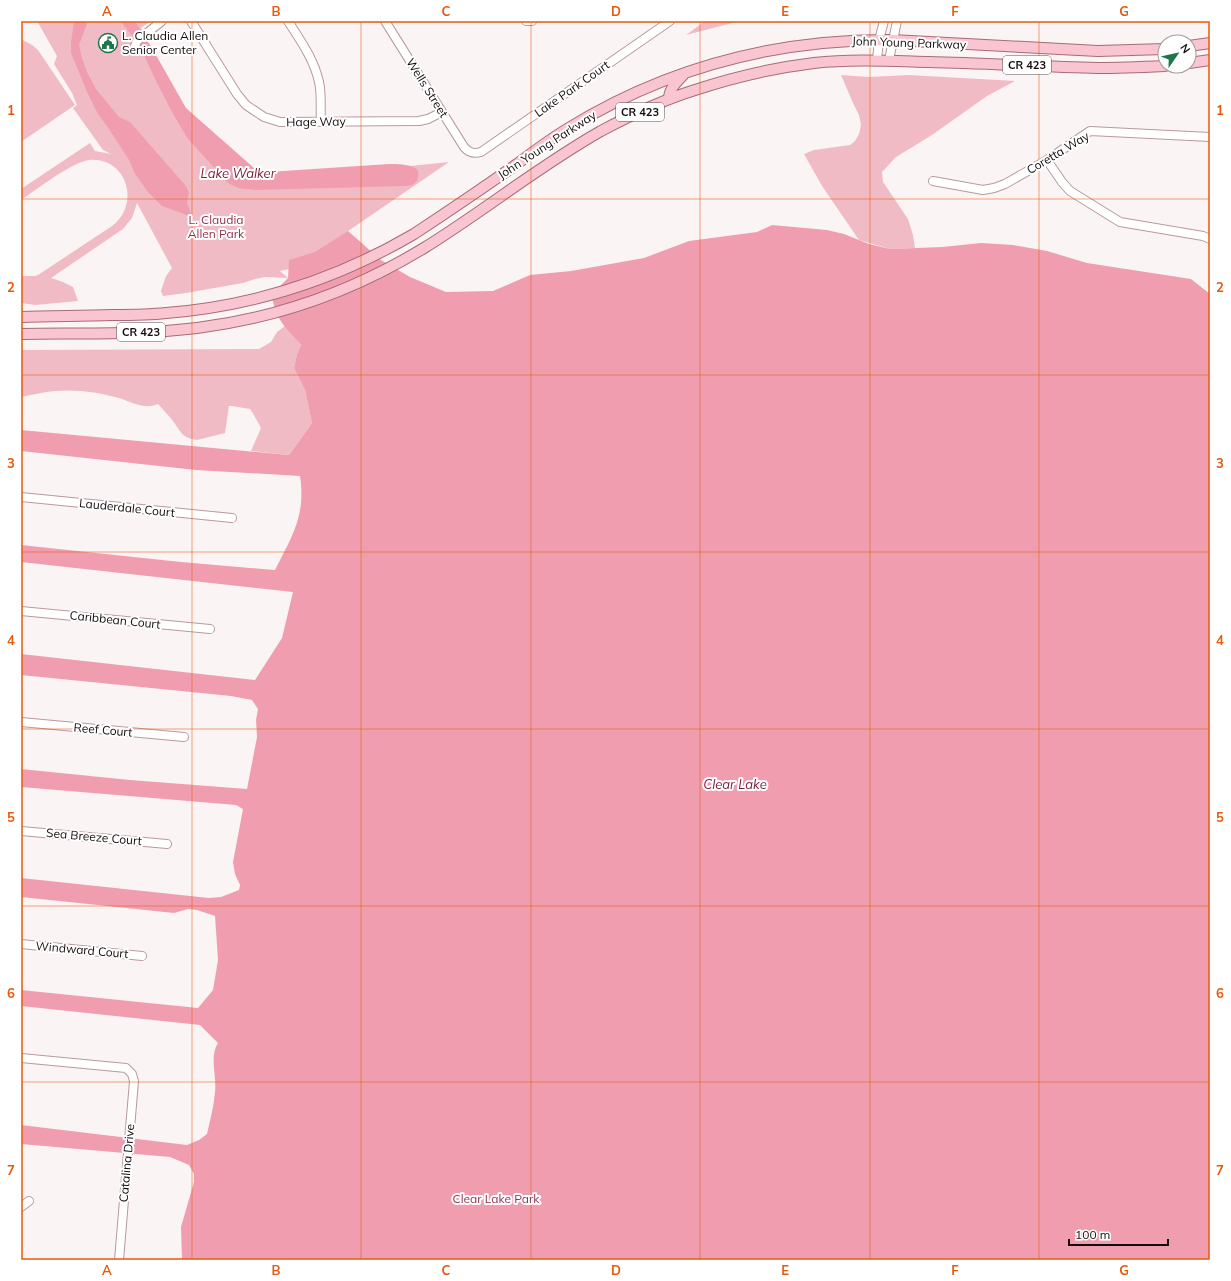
<svg xmlns="http://www.w3.org/2000/svg" width="1231" height="1281" viewBox="0 0 1231 1281" font-family="Mulish,sans-serif">
  <style>
    .green { fill: #f1bbc5 }
    .water { fill: #f09eaf }
    .lines { fill: none; stroke-linecap: round; stroke-linejoin: round }
    .minor-casing { stroke: #b89a9f; stroke-width: 10 }
    .major-casing { stroke: #a76b77; stroke-width: 12 }
    .minor { stroke: #fff; stroke-width: 8 }
    .major { stroke: #f9c5d0; stroke-width: 10 }
    .grid { fill: none; stroke: #e8590c; stroke-width: 1; stroke-opacity: 0.55 }
    .labels { text-anchor: middle; stroke-width: 4; stroke-linejoin: round; paint-order: stroke }
    .shield { fill: #fff; stroke: #5b5456; stroke-width: 1 }
    .shield-label { font-size: 11px; font-weight: bold; fill: #150b0d }
    .poi-label { font-size: 12px; fill: #150b0d; stroke: #fff; text-anchor: start }
    .street-label { font-size: 12px; fill: #150b0d; stroke: #fff }
    .park-label { font-size: 12px; fill: #90314c; stroke: #fff }
    .water-label { font-size: 13px; font-style: italic; fill: #781a39; stroke: #fff }
    .neatline { fill: none; stroke: #e8590c; stroke-width: 1.5 }
    .grid-label { font-size: 13px; text-anchor: middle; font-weight: bold; fill: #e8590c }
  </style>
  <rect width="100%" height="100%" fill="#fbf4f5"/>
  <path class="green" d="M 37,21 L 151,21 L 141,28 L 186,122 L 253,182 L 449,162 L 294,268 L 280,271 L 288,278 L 265,277 L 255,279 L 243,283 L 186,293 L 163,296 L 161,291 L 166,276 L 172,268 L 137,203 L 132,218 L 123,229 L 51,278 L 63,282 L 73,287 L 78,301 L 35,305 L 21,303 L 21,276 L 35,276 L 38,275 L 112,226 C 141,204 127,157 89,160 C 72,162 36,190 21,200 L 21,189 L 90,143 L 95,151 L 111,154 L 103,150 L 73,108 L 77,105 L 72,93 L 54,64 L 57,56 Z
    M 705,21 L 740,21 L 686,35 Z
    M 21,39 L 32,45 L 38,50 L 75,105 L 21,142 Z
    M 841,75 L 869,77 L 909,75 L 1015,81 L 987,96 L 932,135 L 896,157 L 882,172 L 883,182 L 908,219 L 913,235 L 915,248 L 890,249 L 859,240 L 822,186 L 804,154 L 814,150 L 850,145 L 855,141 L 859,134 L 861,125 L 859,115 L 853,103 Z
    M 285,326 L 294,335 L 301,345 L 297,354 L 294,368 L 305,390 L 312,423 L 289,455 L 251,451 L 261,428 L 254,415 L 250,409 L 232,406 L 229,406 L 225,433 L 197,440 C 182,438 181,432 173,421 C 168,415 163,409 158,404 C 144,410 132,402 119,398 C 98,392 76,389 55,391 C 43,392 32,395 21,397 L 21,350 L 259,349 L 271,342 L 277,332 Z"/>
  <path class="water" d="M 74,21 L 88,21 L 79,45 L 82,58 L 87,72 L 96,89 L 119,117 L 130,122 L 186,186 L 189,192 L 187,202 L 192,217 L 162,206 L 148,192 L 135,174 L 129,160 L 109,129 L 98,114 L 87,92 L 71,53 L 71,43 Z
    M 120,21 L 135,21 L 152,48 L 186,108 L 254,168 L 268,172 L 389,164 C 396,164 415,164 418,171 C 419,174 418,178 417,181 L 412,185 L 406,186 L 255,190 L 238,188 L 228,183 L 188,139 L 173,114 L 155,79 L 143,53 L 136,40 Z
    M 772,225 L 827,230 L 844,234 L 869,244 L 890,249 L 942,247 L 981,243 L 1013,245 L 1047,251 L 1087,263 L 1191,279 L 1210,294 L 1210,1260 L 182,1260 L 181,1227 L 194,1182 L 194,1174 L 189,1165 L 170,1157 L 21,1144 L 21,1125 L 187,1145 L 199,1140 L 207,1134 C 210,1120 214,1106 215,1092 C 217,1076 209,1057 218,1043 L 200,1025 L 21,1006 L 21,990 L 198,1008 L 213,990 L 218,960 L 215,916 L 197,910 L 188,909 L 174,913 L 21,897 L 21,878 L 209,898 L 221,897 L 239,890 L 240,885 L 235,874 L 233,862 L 243,809 L 236,805 L 21,787 L 21,769 L 130,780 L 247,789 L 257,737 L 256,720 L 258,709 L 252,700 L 231,696 L 21,675 L 21,654 L 255,680 L 282,638 L 293,592 L 21,562 L 21,545 L 181,562 L 275,570 C 292,536 306,516 300,476 L 196,470 L 21,451 L 21,430 L 289,455 L 312,423 L 305,390 L 294,368 L 297,354 L 301,345 C 295,337 287,330 282,323 C 276,314 274,305 271,295 L 288,278 L 289,260 L 315,252 L 348,231 L 381,260 L 410,277 L 446,292 L 493,291 L 530,275 L 571,271 L 644,258 L 689,241 L 757,232 Z"/>
  <g class="lines">
    <g class="minor-casing">
      <path id="minor" d="M 191,21 L 237,94 L 246,105 L 264,117 L 280,122 L 419,121 L 428,119 L 442,112
        M 288,21 C 300,40 314,59 319,82 C 322,94 320,109 321,122
        M 385,21 L 464,147 C 469,153 474,154 481,152 L 670,21
        M 526,21 L 532,21
        M 135,46 L 137,41 L 162,21
        M 877,60 L 879,40 L 884,21
        M 889,60 L 897,21
        M 1047,160 L 1062,182 L 1070,191 L 1120,222 L 1203,236 L 1210,239
        M 933,181 L 983,190 L 994,188 L 1005,184 L 1047,160 L 1090,131 L 1210,137
        M 21,497 L 232,518
        M 21,611 L 210,629
        M 21,722 L 184,737
        M 21,831 L 167,844
        M 21,944 L 142,956
        M 21,1058 L 126,1068 L 132,1074 L 134,1081 L 119,1260
        M 21,1207 L 29,1201"/>
    </g>
    <g class="major-casing">
      <path id="major" d="M 1189,46 L 1210,43
        M 1189,63 L 1210,60
        M 669,99 C 669,88 677,82 684,74
        M 21,317 C 51,316 81,316 112,315 C 130,315 148,315 166,313 C 254,306 339,278 414,234 C 449,211 483,188 517,164 C 533,152 549,140 567,129 C 666,68 775,39 892,40 L 1098,51 L 1165,49
        M 21,334 C 79,333 139,335 197,328 C 277,318 355,290 424,248 C 484,211 539,166 601,131 C 631,115 663,100 695,90 C 734,77 773,68 814,63 C 852,59 890,61 929,62 C 985,63 1042,67 1098,68 C 1121,68 1143,67 1165,66"/>
    </g>
    <use href="#minor" class="minor"/>
    <use href="#major" class="major"/>
  </g>
  <path class="grid" d="M 192,21 L 192,1260M 361,21 L 361,1260M 531,21 L 531,1260M 700,21 L 700,1260M 870,21 L 870,1260M 1039,21 L 1039,1260M 21,199 L 1210,199M 21,375 L 1210,375M 21,552 L 1210,552M 21,729 L 1210,729M 21,906 L 1210,906M 21,1082 L 1210,1082"/>
  <defs>
    <g id="civic-ring" transform="scale(1)"><circle r="9.5" fill="#fff" stroke="#1e7649" stroke-width="1.5"/><path d="M-.6-6.5H3V-4.5H.6V-3L4-1V1h2V6H-6V1h2V-1L-.6-3ZM-1.2 2.5V6h2.4V2.5Z" fill="#1e7649"/></g>
  </defs>
  <g fill-rule="evenodd">
    <use href="#civic-ring" x="108" y="43"/>
  </g>
  <g class="labels">
    <g class="shield">
      <rect x="1003" y="56" width="48" height="18" rx="3"/>
      <rect x="616" y="103" width="48" height="18" rx="3"/>
      <rect x="117" y="323" width="48" height="18" rx="3"/>
    </g>
    <g class="shield-label">
      <text x="1027" y="69">CR 423</text>
      <text x="640" y="116">CR 423</text>
      <text x="141" y="336">CR 423</text>
    </g>
    <g class="poi-label">
      <text x="122" y="40">L. Claudia Allen<tspan x="122" dy="14">Senior Center</tspan></text>
    </g>
    <g class="street-label">
      <text transform="translate(909 43) rotate(2)" y="4">John Young Parkway</text>
      <text transform="translate(427 88) rotate(58)" y="4">Wells Street</text>
      <text transform="translate(572 89) rotate(-35)" y="4">Lake Park Court</text>
      <text transform="translate(316 122) rotate(-1)" y="4">Hage Way</text>
      <text transform="translate(547 145) rotate(-33)" y="4">John Young Parkway</text>
      <text transform="translate(1058 153) rotate(-31)" y="4">Coretta Way</text>
      <text transform="translate(127 508) rotate(6)" y="4">Lauderdale Court</text>
      <text transform="translate(115 620) rotate(6)" y="4">Caribbean Court</text>
      <text transform="translate(103 730) rotate(5)" y="4">Reef Court</text>
      <text transform="translate(94 837) rotate(5)" y="4">Sea Breeze Court</text>
      <text transform="translate(82 950) rotate(5)" y="4">Windward Court</text>
      <text transform="translate(127 1163) rotate(-85)" y="4">Catalina Drive</text>
    </g>
    <g class="park-label">
      <text x="216" y="224">L. Claudia<tspan x="216" dy="14">Allen Park</tspan></text>
      <text x="496" y="1203">Clear Lake Park</text>
    </g>
    <g class="water-label">
      <text x="238" y="178">Lake Walker</text>
      <text x="735" y="789">Clear Lake</text>
    </g>
  </g>
  <rect width="1231" height="1281" fill="none" stroke="#ffffff" stroke-width="44"/>
  <g transform="translate(1177 54) rotate(56)"><circle r="19" fill="#ffffff" stroke="#a19d9e"/>
  <path d="M0-3L7 15L0 10L-7 15Z" fill="#1e7649"/>
  <text y="-6" font-size="11" font-weight="bold" text-anchor="middle" fill="#150b0d">N</text>
  </g>
  <path d="M1069 1239v6h99v-6" fill="none" stroke="#150b0d" stroke-width="2"/>
  <text x="1075" y="1239" font-size="12" fill="#150b0d" stroke="#ffffff" stroke-width="3" paint-order="stroke">100 m</text>
  <rect x="22" y="22" width="1187" height="1237" class="neatline"/>
  <g class="grid-label">
    <text x="107" y="16">A</text>
    <text x="276" y="16">B</text>
    <text x="446" y="16">C</text>
    <text x="616" y="16">D</text>
    <text x="785" y="16">E</text>
    <text x="955" y="16">F</text>
    <text x="1124" y="16">G</text>
    <text x="11" y="115">1</text>
    <text x="1220" y="115">1</text>
    <text x="11" y="292">2</text>
    <text x="1220" y="292">2</text>
    <text x="11" y="468">3</text>
    <text x="1220" y="468">3</text>
    <text x="11" y="645">4</text>
    <text x="1220" y="645">4</text>
    <text x="11" y="822">5</text>
    <text x="1220" y="822">5</text>
    <text x="11" y="998">6</text>
    <text x="1220" y="998">6</text>
    <text x="11" y="1175">7</text>
    <text x="1220" y="1175">7</text>
    <text x="107" y="1275">A</text>
    <text x="276" y="1275">B</text>
    <text x="446" y="1275">C</text>
    <text x="616" y="1275">D</text>
    <text x="785" y="1275">E</text>
    <text x="955" y="1275">F</text>
    <text x="1124" y="1275">G</text>
  </g>
</svg>
